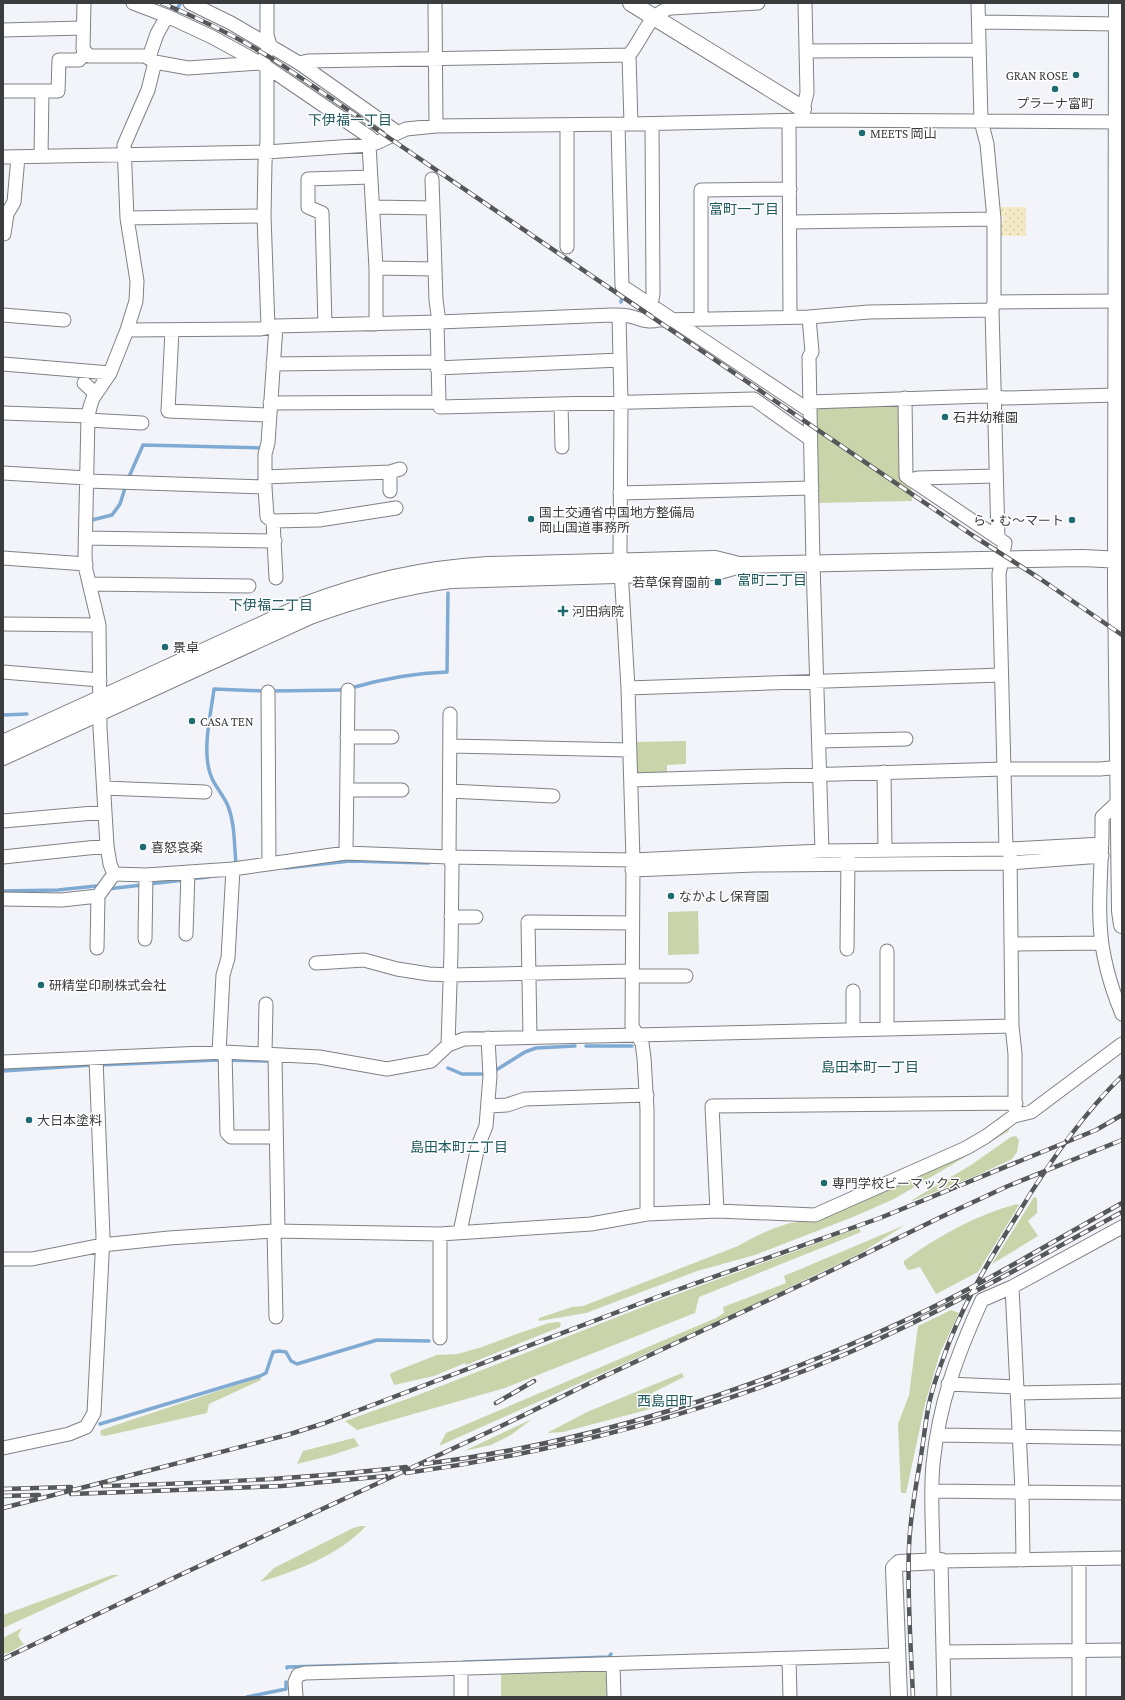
<svg xmlns="http://www.w3.org/2000/svg" width="1125" height="1700" viewBox="0 0 1125 1700" font-family="'Crimson Pro','Noto Sans JP',serif">
  <style>
    .green { fill: #c9d4ab }
    .sand { fill: url(#sand-dots) }
    .lines { fill: none; stroke-linecap: round; stroke-linejoin: round }
    .stream { stroke: #7faad3; stroke-width: 3.5 }
    .minor-casing { stroke: #7f8185; stroke-width: 15 }
    .tertiary-casing { stroke: #7f8185; stroke-width: 18 }
    .minor { stroke: #fff; stroke-width: 13 }
    .tertiary { stroke: #fff; stroke-width: 16 }
    .rail-casing { stroke: #56575a; stroke-width: 4.5 }
    .rail { stroke: #fff; stroke-width: 3; stroke-dasharray: 9; stroke-linecap: butt }
    .poi-dot { fill: #1f6b71; stroke: #fff; stroke-width: 1.5 }
    .labels { text-anchor: middle; stroke-width: 3; stroke-linejoin: round; paint-order: stroke }
    .poi-label { font-size: 13px; fill: #3b3c3e; stroke: #fff; text-anchor: start }
    .neighbourhood-label { font-size: 14px; fill: #205a5f; stroke: #fff }
  </style>
  <defs>
    <pattern id="sand-dots" width="8" height="8" patternUnits="userSpaceOnUse"><rect width="8" height="8" fill="#f4eac5"/><path d="M2 2h.1M6 6h.1" fill="none" stroke="#d2caaa" stroke-width="1.8" stroke-linecap="round"/></pattern>
  </defs>
  <rect width="100%" height="100%" fill="#f2f4f9"/>
  <path class="green" d="M 898,403 L 901,407 L 911,485 L 912,501 L 817,503 L 815,404 Z
    M 686,741 L 686,764 L 667,765 L 667,776 L 633,776 L 633,742 Z
    M 698,911 L 699,954 L 668,955 L 668,912 Z
    M 1007,1126 L 1009,1128 L 1009,1131 L 894,1199 L 853,1217 L 755,1255 L 697,1271 L 586,1313 L 539,1321 L 539,1318 L 572,1307 L 583,1306 L 738,1246 C 760,1234 784,1221 809,1221 Z
    M 1016,1136 L 1019,1140 L 1017,1152 L 1012,1159 L 978,1175 L 912,1201 L 912,1200 L 971,1165 L 1011,1137 Z
    M 1034,1197 L 1037,1198 L 1037,1213 L 1028,1221 L 1038,1236 L 992,1264 Z
    M 1017,1204 L 1019,1205 L 978,1272 L 936,1294 L 920,1267 L 910,1270 L 907,1269 L 904,1264 L 904,1261 C 938,1236 976,1215 1017,1204 Z
    M 905,1225 L 861,1253 L 717,1322 L 439,1446 L 446,1433 L 716,1318 L 724,1313 L 723,1307 L 786,1283 L 784,1276 Z
    M 859,1228 L 861,1232 L 699,1297 L 695,1313 L 505,1388 L 357,1430 L 345,1421 L 418,1395 L 658,1301 Z
    M 951,1310 L 959,1313 L 940,1353 L 925,1404 L 906,1493 L 901,1493 L 898,1424 L 909,1395 L 918,1326 Z
    M 559,1322 L 561,1324 L 560,1327 L 466,1365 L 465,1363 L 434,1376 L 394,1385 L 390,1375 L 391,1373 L 437,1355 L 458,1354 L 482,1347 L 525,1331 L 549,1323 Z
    M 682,1373 L 684,1377 L 652,1393 L 658,1407 L 563,1432 L 547,1433 L 587,1412 Z
    M 260,1377 L 261,1380 L 209,1404 L 207,1413 L 105,1436 L 101,1435 L 100,1431 L 107,1428 Z
    M 532,1419 L 511,1435 L 491,1445 L 464,1451 Z
    M 354,1438 L 359,1446 L 329,1456 L 297,1464 L 303,1451 Z
    M 361,1526 L 366,1526 C 338,1556 298,1570 260,1582 L 274,1568 L 353,1528 Z
    M 112,1575 L 119,1575 L 3,1628 L 3,1615 Z
    M 22,1628 L 18,1635 L 21,1641 L 24,1644 L 11,1652 L 3,1654 L 3,1638 Z
    M 603,1670 L 606,1673 L 607,1697 L 501,1697 L 501,1671 Z"/>
  <path class="sand" d="M 998,207 L 1026,207 L 1026,236 L 1001,236 L 1001,232 L 998,231 L 998,221 L 1003,221 L 1003,216 L 998,216 Z"/>
  <g class="lines">
    <path class="stream" d="M 174,14 L 180,4
      M 621,302 L 623,291
      M 128,479 L 143,445 L 261,448
      M 92,520 L 112,515 L 120,504 L 126,485
      M 351,688 C 382,679 414,673 447,672 L 448,593
      M 271,691 L 345,690
      M 3,715 L 27,714
      M 236,863 C 234,844 235,824 228,806 C 221,790 211,784 208,765 C 204,741 211,713 214,689 L 265,691
      M 286,868 L 350,861 L 429,863
      M 190,879 L 208,877
      M 149,884 L 184,880
      M 107,889 L 142,885
      M 3,891 L 58,890 L 96,886
      M 586,1046 L 632,1046
      M 99,1065 L 218,1060 L 270,1061
      M 448,1068 L 462,1074 L 487,1074
      M 3,1071 L 93,1065
      M 493,1072 L 525,1052 L 536,1048 L 575,1046
      M 100,1424 L 260,1376 L 266,1373 L 273,1352 L 279,1351 L 286,1352 L 291,1361 L 297,1364 L 377,1340 L 429,1341
      M 464,1662 L 609,1657 L 611,1654
      M 287,1668 L 287,1667 L 397,1664
      M 247,1697 L 286,1689 L 286,1682"/>
    <g class="minor-casing">
      <path id="minor" d="M 84,3 L 83,49 L 89,56 L 145,56 L 155,62 L 188,68 L 261,63
        M 133,3 L 167,16 L 212,37 L 267,67 L 267,141 L 265,162 L 264,216 L 268,327
        M 190,3 L 231,23 L 299,63 L 308,61 L 629,55
        M 435,3 L 436,126
        M 978,3 L 981,121 L 987,144 L 994,219 L 994,302 L 992,310 L 998,538 L 1005,543 L 999,574 L 1006,849
        M 979,22 L 1117,24
        M 3,30 L 83,28
        M 806,51 L 979,50
        M 149,57 L 157,34 L 167,16
        M 262,63 L 270,45 L 267,35 L 267,3
        M 299,63 L 397,132
        M 267,67 L 368,136 L 376,143
        M 3,91 L 58,91 L 59,60 L 79,60 L 85,53
        M 804,118 L 803,109 L 807,93 L 805,3
        M 789,121 L 790,317
        M 631,124 L 629,55 C 643,39 648,13 671,8 L 758,3
        M 618,125 L 622,286 L 810,411
        M 369,145 L 376,268 L 376,324
        M 41,156 L 42,91
        M 3,157 L 266,152 L 369,145 L 376,143 L 406,129 L 436,126 L 631,124 L 804,120 L 1122,122
        M 432,179 L 436,300 L 439,322
        M 373,207 L 433,208
        M 127,218 L 264,216
        M 790,222 L 994,219
        M 4,234 L 7,214 L 14,202 L 18,157
        M 567,247 L 567,125
        M 376,268 L 435,269
        M 994,302 L 1117,301
        M 651,306 L 653,293 L 652,124
        M 3,315 L 64,320
        M 619,316 L 621,403 L 620,553 L 628,688 L 633,860 L 632,1026 L 642,1043 L 644,1058 L 647,1109 L 647,1214
        M 809,317 L 869,312 L 992,310
        M 701,319 L 701,190 L 790,189
        M 437,322 L 439,402 L 440,407 L 754,399 L 810,439
        M 325,325 L 322,213 L 308,207 L 308,179 L 371,177
        M 127,330 L 261,329 L 276,326 L 439,322 L 612,315 C 618,315 624,315 629,316 C 642,319 646,323 659,320 L 809,317 L 812,352 L 809,357 L 813,563 L 822,851
        M 172,330 L 168,411 L 269,415
        M 3,364 L 110,373
        M 273,364 L 437,362
        M 437,368 L 620,360
        M 84,383 L 96,394
        M 905,398 L 906,476 L 998,538
        M 810,402 L 985,396 L 1005,398 L 1116,395
        M 270,403 L 439,402
        M 561,404 L 562,447
        M 3,413 L 88,416
        M 88,420 L 142,423
        M 390,472 L 390,491
        M 3,473 L 87,478
        M 265,477 L 390,472 L 400,469
        M 911,480 L 918,478 L 996,476
        M 87,481 L 265,487 L 265,454 L 268,443 L 276,326
        M 265,487 L 267,517 L 273,521 L 319,520 L 396,508
        M 620,493 L 812,488
        M 273,521 L 276,578
        M 85,538 L 275,541
        M 3,558 L 86,564
        M 90,584 L 249,586
        M 3,624 L 99,625
        M 3,672 L 100,680
        M 628,688 L 1001,675
        M 268,692 L 269,864
        M 347,737 L 392,737
        M 819,741 L 906,739
        M 450,746 L 630,750
        M 884,772 L 885,850
        M 631,780 L 1004,769 L 1100,769 L 1122,767
        M 104,788 L 205,792
        M 347,790 L 402,790
        M 450,791 L 553,796
        M 1122,805 L 1118,802 L 1102,817 C 1103,861 1095,914 1104,956 C 1108,976 1114,995 1122,1014
        M 3,821 L 105,812
        M 346,853 L 348,690
        M 1010,854 L 1012,1026 L 1015,1054 L 1015,1110
        M 3,857 L 107,846
        M 632,870 L 755,865 L 1010,863 L 1102,856
        M 114,874 L 146,875 L 233,869 L 346,853 L 449,857 L 633,860 L 822,851 L 1010,849 L 1102,844
        M 114,874 L 110,864 L 107,846 L 100,728 L 99,625 L 86,570 L 85,556 L 88,416 L 90,407 L 93,398 L 110,373 L 127,330 L 136,301 L 137,281 L 127,218 L 124,145 L 148,90 L 155,62
        M 3,899 L 62,900 L 98,896 L 114,874
        M 451,917 L 476,917
        M 186,934 L 188,872
        M 145,939 L 146,875
        M 1011,944 L 1102,943
        M 97,948 L 98,896
        M 847,949 L 848,857
        M 316,963 L 364,960 L 397,969 L 429,974 L 450,975 L 632,971
        M 632,976 L 686,976
        M 853,991 L 853,1030
        M 887,1029 L 887,951
        M 530,1037 L 528,922 L 632,923
        M 448,1045 L 451,953 L 452,865 L 449,857 L 450,714
        M 225,1052 L 227,1133 L 231,1137 L 276,1137
        M 219,1053 L 223,975 L 228,958 L 233,869
        M 265,1054 L 266,1004
        M 275,1055 L 278,1231
        M 3,1062 L 225,1052 L 319,1057 L 387,1069 L 431,1061 L 448,1045 L 464,1039 L 1012,1026
        M 489,1106 L 507,1105 L 525,1099 L 647,1095
        M 717,1211 L 712,1106 L 1016,1103
        M 274,1231 L 276,1317
        M 460,1232 L 478,1146 L 486,1126 L 490,1076 L 488,1038
        M 440,1234 L 440,1338
        M 3,1259 L 32,1259 L 102,1245 L 169,1238 L 274,1231 L 440,1234 L 591,1224 L 647,1214 L 717,1211 L 815,1215 L 966,1148 L 985,1137 L 1014,1116 L 1031,1112 L 1122,1044
        M 948,1384 L 1017,1387
        M 1017,1393 L 1122,1391
        M 938,1435 L 1122,1438
        M 3,1448 L 69,1434 L 86,1427 L 94,1413 L 103,1237 L 96,1059
        M 932,1491 L 1122,1493
        M 1079,1559 L 1079,1697
        M 1023,1560 L 1022,1491 L 1012,1287 L 1122,1227
        M 933,1561 C 933,1529 930,1496 933,1464 C 939,1403 957,1355 982,1300 L 1012,1287
        M 943,1652 L 1122,1650
        M 789,1659 L 790,1697
        M 613,1665 L 614,1697
        M 461,1669 L 461,1697
        M 296,1697 L 295,1682 L 298,1675 L 305,1673 L 897,1655
        M 944,1697 L 941,1561 L 1122,1558"/>
    </g>
    <g class="tertiary-casing">
      <path id="tertiary" d="M 631,3 L 803,109
        M 1117,3 L 1116,588 L 1120,911 L 1122,925
        M 3,743 L 305,605 C 367,582 421,569 487,565 L 715,559 L 739,565
        M 3,757 L 310,616 C 356,599 402,586 451,580 L 716,572 L 740,565 L 1083,558 L 1122,560
        M 899,1697 L 894,1568 L 899,1563 L 941,1561"/>
    </g>
    <use href="#minor" class="minor"/>
    <use href="#tertiary" class="tertiary"/>
    <g class="rail-casing">
      <path id="rail" d="M 162,3 C 205,21 246,41 285,67 L 972,535 L 1039,578 L 1122,635
        M 496,1403 L 534,1381
        M 424,1464 C 591,1443 758,1389 910,1318 C 983,1284 1052,1242 1122,1203
        M 406,1473 C 560,1452 704,1414 848,1353 C 942,1312 1032,1261 1122,1212
        M 103,1486 C 204,1483 306,1479 406,1467
        M 3,1489 L 71,1487
        M 71,1494 L 282,1486 L 386,1476
        M 3,1496 L 39,1495
        M 3,1508 L 287,1435 L 325,1423 L 657,1297 L 880,1218 L 1096,1130 L 1122,1115
        M 3,1659 L 182,1574 L 495,1429 L 594,1381 L 820,1276 L 941,1217 L 1008,1186 L 1122,1140
        M 913,1697 C 911,1647 907,1597 909,1547 C 910,1519 915,1490 920,1462 C 923,1445 925,1426 928,1409 C 931,1392 937,1375 943,1359 C 960,1309 988,1262 1016,1217 C 1046,1167 1080,1117 1122,1076"/>
    </g>
    <use href="#rail" class="rail"/>
  </g>
  <g class="poi-dot">
    <circle cx="1076" cy="75" r="4"/>
    <circle cx="1055" cy="89" r="4"/>
    <circle cx="862" cy="133" r="4"/>
    <circle cx="945" cy="417" r="4"/>
    <circle cx="531" cy="519" r="4"/>
    <circle cx="1072" cy="520" r="4"/>
    <rect x="714" y="578" width="8" height="8" rx="2"/>
    <path d="M561 605h4v4h4v4h-4v4h-4v-4h-4v-4h4z"/>
    <circle cx="165" cy="647" r="4"/>
    <circle cx="192" cy="721" r="4"/>
    <circle cx="143" cy="847" r="4"/>
    <circle cx="671" cy="896" r="4"/>
    <circle cx="41" cy="985" r="4"/>
    <circle cx="29" cy="1120" r="4"/>
    <circle cx="824" cy="1183" r="4"/>
  </g>
  <g class="labels">
    <g class="poi-label">
      <text x="1068" y="80" text-anchor="end">GRAN ROSE</text>
      <text x="1055" y="108" text-anchor="middle">プラーナ富町</text>
      <text x="870" y="138">MEETS 岡山</text>
      <text x="953" y="422">石井幼稚園</text>
      <text x="539" y="517">国土交通省中国地方整備局<tspan x="539" dy="15">岡山国道事務所</tspan></text>
      <text x="1064" y="525" text-anchor="end">ら・む〜マート</text>
      <text x="710" y="587" text-anchor="end">若草保育園前</text>
      <text x="572" y="616">河田病院</text>
      <text x="173" y="652">景卓</text>
      <text x="200" y="726">CASA TEN</text>
      <text x="151" y="852">喜怒哀楽</text>
      <text x="679" y="901">なかよし保育園</text>
      <text x="49" y="990">研精堂印刷株式会社</text>
      <text x="37" y="1125">大日本塗料</text>
      <text x="832" y="1188">専門学校ビーマックス</text>
    </g>
    <g class="neighbourhood-label">
      <text x="350" y="125">下伊福一丁目</text>
      <text x="744" y="214">富町一丁目</text>
      <text x="772" y="585">富町二丁目</text>
      <text x="271" y="610">下伊福二丁目</text>
      <text x="870" y="1072">島田本町一丁目</text>
      <text x="459" y="1152">島田本町二丁目</text>
      <text x="665" y="1406">西島田町</text>
    </g>
  </g>
  <rect width="1125" height="1700" fill="none" stroke="#3b3c3e" stroke-width="8"/>
</svg>
